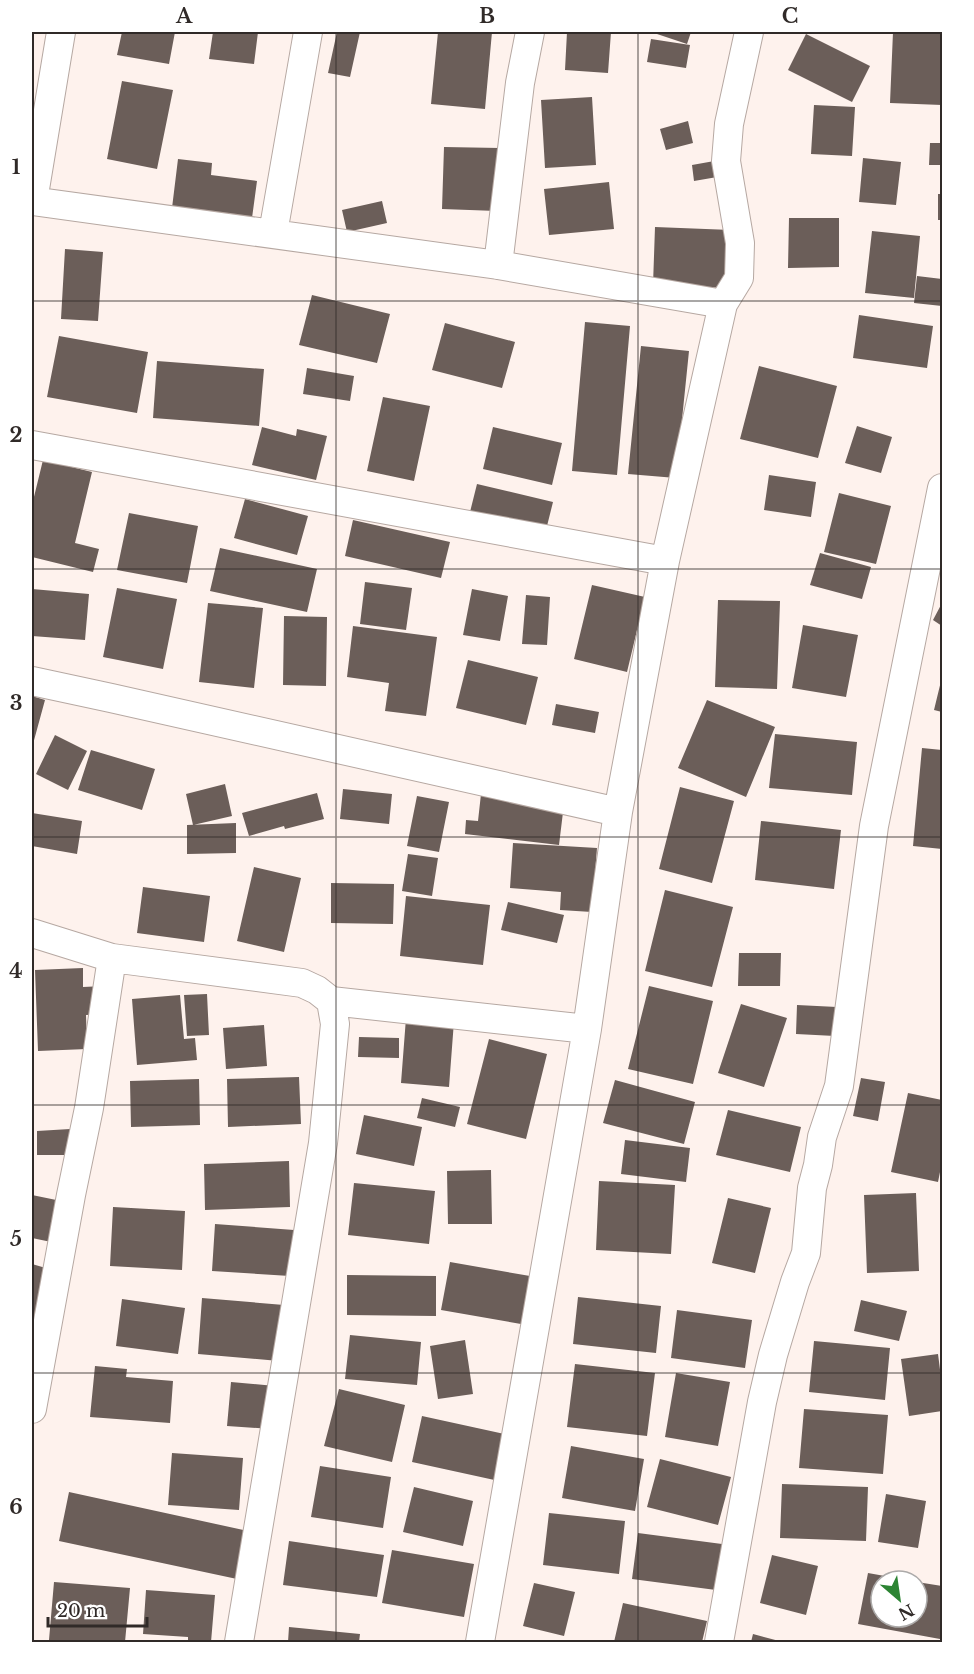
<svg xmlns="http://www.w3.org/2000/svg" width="974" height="1674" viewBox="0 0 974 1674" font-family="'Libre Baskerville',serif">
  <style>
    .building { fill: #6b5e59 }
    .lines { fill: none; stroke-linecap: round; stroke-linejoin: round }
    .street-casing { stroke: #b6a8a2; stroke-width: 30 }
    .street { stroke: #fff; stroke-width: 28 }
    .grid { fill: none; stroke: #302a28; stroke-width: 1.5; stroke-opacity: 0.55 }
    .neatline { fill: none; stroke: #302a28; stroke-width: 2 }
    .grid-label { font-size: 20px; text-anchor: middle; font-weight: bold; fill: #302a28 }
  </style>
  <rect width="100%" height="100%" fill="#fef2ed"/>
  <path class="building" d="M 122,32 L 175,32 L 169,64 L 117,55 Z
    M 213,32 L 258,32 L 254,64 L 209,59 Z
    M 337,32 L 360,32 L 350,77 L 328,73 Z
    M 438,32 L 492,32 L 485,109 L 431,104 Z
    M 567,32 L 611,32 L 608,73 L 565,70 Z
    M 651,32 L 691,32 L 687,44 Z
    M 893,32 L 942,32 L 942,105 L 890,103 Z
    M 806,34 L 870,66 L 852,102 L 788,70 Z
    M 651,39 L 690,45 L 686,68 L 647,62 Z
    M 122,81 L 173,90 L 157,169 L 107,159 Z
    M 592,97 L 596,165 L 545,168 L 541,100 Z
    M 814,105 L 855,107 L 852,156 L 811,154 Z
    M 688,121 L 693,143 L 666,150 L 660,129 Z
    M 930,143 L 942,143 L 942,165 L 929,165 Z
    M 444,147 L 500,148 L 497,211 L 442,209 Z
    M 863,158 L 901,162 L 896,205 L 859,202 Z
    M 178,159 L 212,163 L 211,175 L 257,181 L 252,218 L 172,208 Z
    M 720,160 L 723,176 L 694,181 L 692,165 Z
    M 609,182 L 614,229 L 549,235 L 544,189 Z
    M 938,194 L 942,194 L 942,220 L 938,220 Z
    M 382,201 L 387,223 L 347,232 L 342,210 Z
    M 789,218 L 839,218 L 839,267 L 788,268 Z
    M 655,227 L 731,230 L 728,288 L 653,285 Z
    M 872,231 L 920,236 L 914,298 L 865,293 Z
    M 65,249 L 103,252 L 98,321 L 61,319 Z
    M 917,276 L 942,279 L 942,306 L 914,303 Z
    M 312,295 L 390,314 L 377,363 L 299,345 Z
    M 859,315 L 933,326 L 927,368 L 853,358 Z
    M 585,322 L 630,326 L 617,475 L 572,471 Z
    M 445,323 L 515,342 L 502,388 L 432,370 Z
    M 59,336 L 148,352 L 137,413 L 47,397 Z
    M 641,346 L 689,351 L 676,478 L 628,474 Z
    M 157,361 L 264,369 L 259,426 L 153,418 Z
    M 759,366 L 837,386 L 818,458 L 740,439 Z
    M 307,368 L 354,376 L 350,401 L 303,394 Z
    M 383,397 L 430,406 L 414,481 L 367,471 Z
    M 857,426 L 892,437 L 881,473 L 845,463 Z
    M 262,427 L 296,436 L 297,429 L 327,436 L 316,480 L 252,465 Z
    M 493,427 L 562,443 L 552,485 L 483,469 Z
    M 43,460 L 92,472 L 75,543 L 99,549 L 93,572 L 32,557 L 32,505 Z
    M 769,475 L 816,482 L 811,517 L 764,510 Z
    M 477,484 L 553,502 L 544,538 L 468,520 Z
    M 839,493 L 891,506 L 876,564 L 824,552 Z
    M 245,499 L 308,516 L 297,555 L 234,538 Z
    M 129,513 L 198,526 L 187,583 L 117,570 Z
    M 353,520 L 450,542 L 441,578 L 345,556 Z
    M 220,548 L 317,569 L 307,612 L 210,591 Z
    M 820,553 L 871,567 L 862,599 L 810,585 Z
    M 365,582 L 412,588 L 406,630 L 360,624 Z
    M 592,585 L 645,597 L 627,672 L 574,659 Z
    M 117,588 L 177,599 L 163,669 L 103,657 Z
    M 32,589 L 89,594 L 85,640 L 32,636 Z
    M 472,589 L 508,596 L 500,641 L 463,635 Z
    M 526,595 L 550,597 L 547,645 L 522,644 Z
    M 718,600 L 780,601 L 777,689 L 715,687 Z
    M 208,603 L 263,608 L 254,688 L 199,682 Z
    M 942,603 L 942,626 L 933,620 Z
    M 284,616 L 327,617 L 326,686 L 283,685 Z
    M 803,625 L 858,635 L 846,697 L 792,688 Z
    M 353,626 L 437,637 L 426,716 L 385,711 L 389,683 L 347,677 Z
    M 468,660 L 538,677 L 526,725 L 456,708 Z
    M 942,677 L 942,712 L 934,710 Z
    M 32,696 L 45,700 L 33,744 L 32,744 Z
    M 707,700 L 775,727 L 746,797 L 678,768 Z
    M 556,704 L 599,712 L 595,733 L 552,725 Z
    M 775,734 L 857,742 L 852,795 L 769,788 Z
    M 55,735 L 87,751 L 68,790 L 36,774 Z
    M 922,748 L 942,750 L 942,849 L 913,846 Z
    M 91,750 L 155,769 L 142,810 L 78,790 Z
    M 225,784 L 232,816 L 193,825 L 186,794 Z
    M 680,787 L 734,801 L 712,883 L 659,869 Z
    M 343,789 L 392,794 L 389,824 L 340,819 Z
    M 317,793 L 324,819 L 285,829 L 284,826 L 249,836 L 242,813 Z
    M 481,794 L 564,804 L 559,845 L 465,834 L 466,820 L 478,821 Z
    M 417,796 L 449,802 L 439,852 L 407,846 Z
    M 32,813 L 82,821 L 77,854 L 32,846 Z
    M 761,821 L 841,830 L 834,889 L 755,880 Z
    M 236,823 L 236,853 L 187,854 L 187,825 Z
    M 513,843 L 597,848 L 592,912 L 560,910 L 561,892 L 510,888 Z
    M 408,854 L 438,858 L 432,896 L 402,891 Z
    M 254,867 L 301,878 L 284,952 L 237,941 Z
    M 331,883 L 394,884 L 393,924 L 331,923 Z
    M 143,887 L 210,896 L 204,942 L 137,933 Z
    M 665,890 L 733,907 L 712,987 L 645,971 Z
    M 406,896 L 490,905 L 483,965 L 400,956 Z
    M 508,902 L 564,915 L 557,943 L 501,930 Z
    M 739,953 L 781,953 L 780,986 L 738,986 Z
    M 83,968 L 83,987 L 104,986 L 105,1014 L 86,1015 L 87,1049 L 38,1051 L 35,970 Z
    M 649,986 L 713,1001 L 693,1084 L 628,1069 Z
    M 207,994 L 209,1035 L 187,1036 L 184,995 Z
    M 180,995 L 184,1039 L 195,1038 L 197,1060 L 137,1065 L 132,999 Z
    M 741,1004 L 787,1018 L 764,1087 L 718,1073 Z
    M 797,1005 L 837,1007 L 835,1036 L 796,1034 Z
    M 406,1018 L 454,1021 L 449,1087 L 401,1083 Z
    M 264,1025 L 267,1066 L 226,1069 L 223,1028 Z
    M 359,1037 L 399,1038 L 399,1058 L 358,1057 Z
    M 489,1039 L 547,1054 L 526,1139 L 467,1124 Z
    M 299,1077 L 301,1124 L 228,1127 L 227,1079 Z
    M 861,1078 L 885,1082 L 878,1121 L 853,1116 Z
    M 199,1079 L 200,1125 L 131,1127 L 130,1081 Z
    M 615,1080 L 695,1102 L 684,1144 L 603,1123 Z
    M 908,1093 L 942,1100 L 942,1162 L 938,1182 L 891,1172 Z
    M 422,1098 L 460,1107 L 455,1127 L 417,1118 Z
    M 728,1110 L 801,1127 L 790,1172 L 716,1155 Z
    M 364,1115 L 422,1127 L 414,1166 L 356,1154 Z
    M 70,1129 L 70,1155 L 37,1155 L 37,1131 Z
    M 625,1140 L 690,1148 L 686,1182 L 621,1174 Z
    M 289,1161 L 290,1207 L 205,1210 L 204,1164 Z
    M 491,1170 L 492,1224 L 448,1224 L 447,1171 Z
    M 599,1181 L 675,1185 L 671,1254 L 596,1250 Z
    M 354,1183 L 435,1191 L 429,1244 L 348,1235 Z
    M 916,1193 L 919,1271 L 867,1273 L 864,1195 Z
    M 32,1195 L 66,1202 L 56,1243 L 32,1238 Z
    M 728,1198 L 771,1208 L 755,1273 L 712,1263 Z
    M 113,1207 L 185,1211 L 182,1270 L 110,1266 Z
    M 215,1224 L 294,1230 L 290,1276 L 212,1271 Z
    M 450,1262 L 530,1276 L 521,1324 L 441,1310 Z
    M 32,1264 L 56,1271 L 44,1319 L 32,1315 Z
    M 347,1275 L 436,1276 L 436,1316 L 347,1315 Z
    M 578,1297 L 661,1306 L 656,1353 L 573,1344 Z
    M 202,1298 L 284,1305 L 279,1361 L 198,1354 Z
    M 122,1299 L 185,1308 L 178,1354 L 116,1346 Z
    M 861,1300 L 907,1311 L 899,1341 L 854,1331 Z
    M 677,1310 L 752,1320 L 745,1368 L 671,1358 Z
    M 350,1335 L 421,1342 L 417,1385 L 345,1379 Z
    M 465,1340 L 473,1394 L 438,1399 L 430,1346 Z
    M 814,1341 L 890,1348 L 885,1400 L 809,1392 Z
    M 938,1354 L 942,1385 L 942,1411 L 909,1416 L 901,1359 Z
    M 575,1364 L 655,1373 L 647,1436 L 567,1427 Z
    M 95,1366 L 127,1369 L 126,1377 L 173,1381 L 170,1423 L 90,1417 Z
    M 676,1373 L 730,1382 L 718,1446 L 665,1437 Z
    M 231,1382 L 275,1386 L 271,1429 L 227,1426 Z
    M 339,1389 L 405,1405 L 392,1462 L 324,1446 Z
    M 804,1409 L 888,1415 L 883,1474 L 799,1468 Z
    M 422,1416 L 509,1435 L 499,1481 L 412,1462 Z
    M 571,1446 L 644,1459 L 635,1511 L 562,1498 Z
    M 172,1453 L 243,1458 L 239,1510 L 168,1505 Z
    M 660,1459 L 731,1477 L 718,1525 L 647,1507 Z
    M 320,1466 L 391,1477 L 383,1528 L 311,1517 Z
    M 782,1484 L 868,1487 L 866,1541 L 780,1538 Z
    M 414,1487 L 473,1501 L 463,1546 L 403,1532 Z
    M 69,1492 L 248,1531 L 237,1579 L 59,1541 Z
    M 886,1494 L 926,1501 L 918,1548 L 878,1542 Z
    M 549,1513 L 625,1521 L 619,1574 L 543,1565 Z
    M 638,1533 L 722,1544 L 716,1590 L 632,1579 Z
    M 289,1541 L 384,1555 L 377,1597 L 283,1585 Z
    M 392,1550 L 474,1564 L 464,1617 L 382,1603 Z
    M 772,1555 L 818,1566 L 806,1615 L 760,1603 Z
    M 868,1573 L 907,1580 L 881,1581 L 881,1617 L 917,1617 L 917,1582 L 942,1586 L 942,1625 L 940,1639 L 858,1624 Z
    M 54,1582 L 130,1588 L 125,1642 L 85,1642 L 49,1640 Z
    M 534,1583 L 575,1592 L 564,1636 L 523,1626 Z
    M 146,1590 L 215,1595 L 211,1642 L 188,1642 L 188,1637 L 143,1634 Z
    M 623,1603 L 707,1621 L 702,1642 L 614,1642 Z
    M 289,1627 L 360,1634 L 359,1642 L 288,1642 Z
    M 753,1634 L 783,1642 L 751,1642 Z"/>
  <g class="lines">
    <g class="street-casing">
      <path id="street" d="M 32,201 L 498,265 L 723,304 L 665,561 L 618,812 L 587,1029 L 480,1642
        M 33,201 L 61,32
        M 273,233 L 308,32
        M 498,265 L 520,83 L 530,32
        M 723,304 L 739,278 L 740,243 L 726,161 L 729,124 L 749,32
        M 32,445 L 665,561
        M 32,681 L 111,698 L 618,812
        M 32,933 L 112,958 L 89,1108 L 71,1195 L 32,1409
        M 112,958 L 302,983 L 317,990 L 331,1001 L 335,1024 L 323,1143 L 239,1642
        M 331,1001 L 587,1029
        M 719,1642 L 762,1402 L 773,1355 L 795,1282 L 806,1253 L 812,1188 L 818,1165 L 822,1137 L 839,1086 L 874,826 L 942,488"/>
    </g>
    <use href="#street" class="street"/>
  </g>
  <path class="grid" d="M 336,32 L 336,1642M 638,32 L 638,1642M 32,301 L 942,301M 32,569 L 942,569M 32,837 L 942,837M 32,1105 L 942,1105M 32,1373 L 942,1373"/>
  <rect width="974" height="1674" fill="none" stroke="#ffffff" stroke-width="66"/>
  <g transform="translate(899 1599) rotate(151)"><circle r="28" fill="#ffffff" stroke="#acaaa9" stroke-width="1.5"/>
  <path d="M0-4.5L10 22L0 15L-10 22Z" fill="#2c8433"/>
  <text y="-9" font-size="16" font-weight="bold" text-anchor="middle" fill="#302a28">N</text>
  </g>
  <path d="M48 1617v9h99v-9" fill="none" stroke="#302a28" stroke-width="3"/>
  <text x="57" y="1617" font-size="18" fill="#302a28" stroke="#ffffff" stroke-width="4.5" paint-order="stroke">20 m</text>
  <rect x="33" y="33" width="908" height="1608" class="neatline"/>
  <g class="grid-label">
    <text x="184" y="23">A</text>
    <text x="487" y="23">B</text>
    <text x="790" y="23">C</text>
    <text x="16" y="174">1</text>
    <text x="16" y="442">2</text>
    <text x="16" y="710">3</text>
    <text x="16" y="978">4</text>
    <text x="16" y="1246">5</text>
    <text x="16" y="1514">6</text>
  </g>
</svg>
